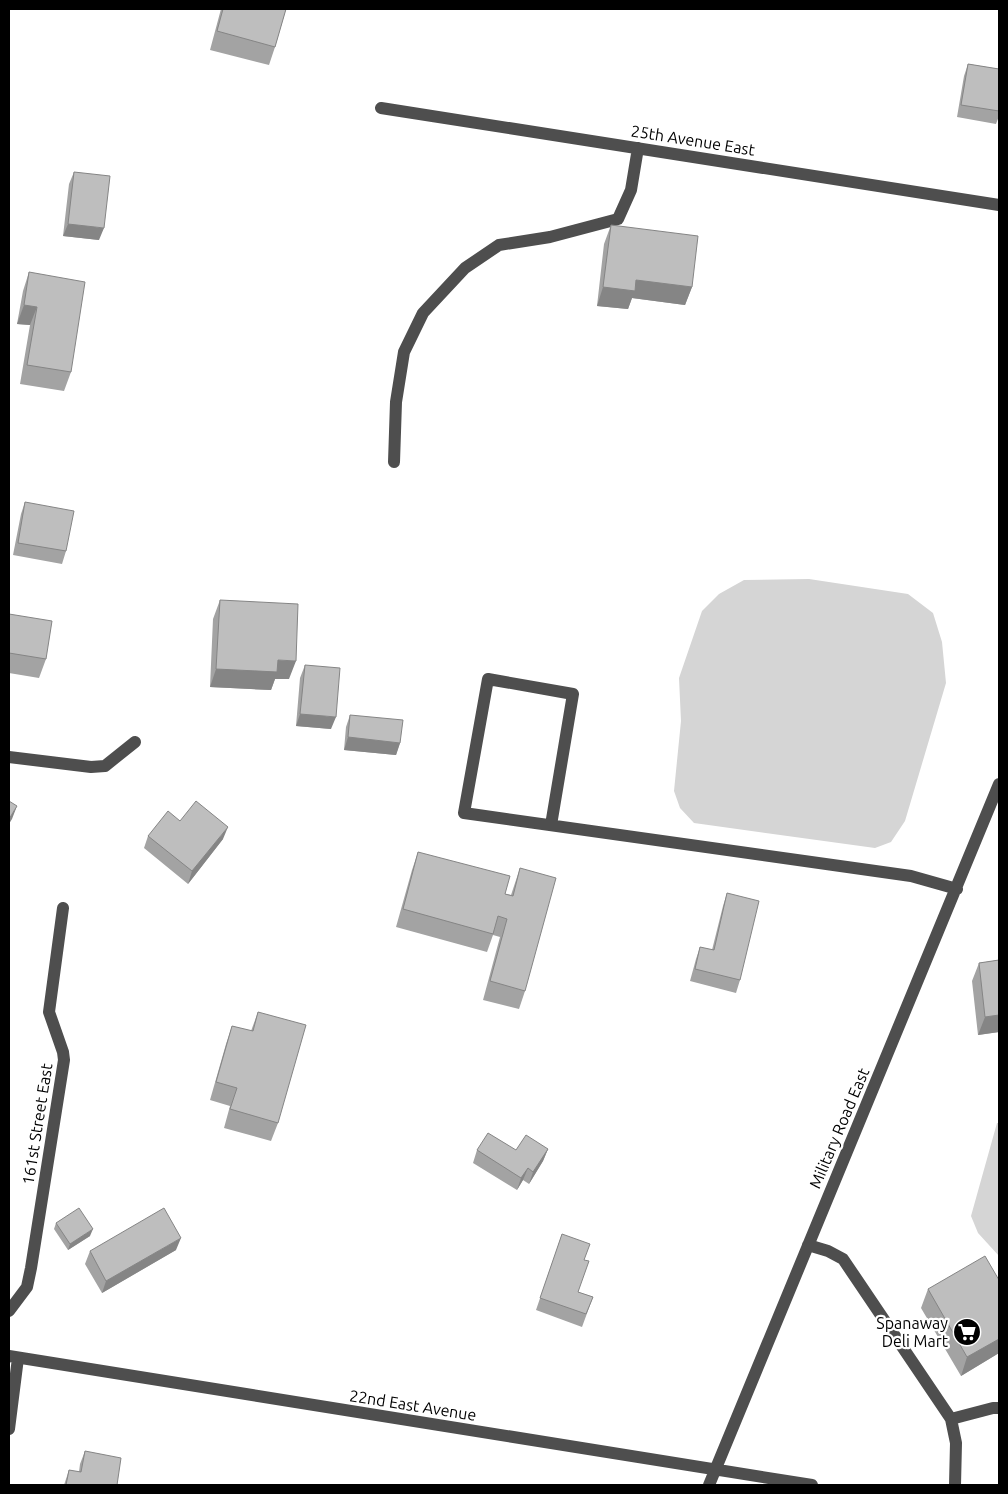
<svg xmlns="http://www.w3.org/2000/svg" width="1008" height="1494" viewBox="0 0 1008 1494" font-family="Ubuntu,sans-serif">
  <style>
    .green { fill: #d5d5d5 }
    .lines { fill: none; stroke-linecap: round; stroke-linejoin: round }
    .minor { stroke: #4e4e4e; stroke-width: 12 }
    .wall { fill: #a3a3a3 }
    .shaded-wall { fill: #858585 }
    .building { fill: #bebebe; stroke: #858585 }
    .labels { text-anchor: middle; stroke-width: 4.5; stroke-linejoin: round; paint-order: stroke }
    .street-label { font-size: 16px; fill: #000; stroke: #fff }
    .poi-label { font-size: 16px; fill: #000; stroke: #fff; text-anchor: end }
  </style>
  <rect width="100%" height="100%" fill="#fff"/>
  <path class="green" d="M 809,579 L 908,594 L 933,613 L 942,642 L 946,683 L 905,821 L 891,842 L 875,848 L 694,823 L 680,808 L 674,791 L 681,721 L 679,678 L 702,611 L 719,594 L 744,580 Z
    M 997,1123 L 999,1123 L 999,1256 L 978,1233 L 971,1216 Z"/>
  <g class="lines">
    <path class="minor" d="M 381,108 L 999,205
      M 394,462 L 396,402 L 404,352 L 423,313 L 465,268 L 499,245 L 550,237 L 618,219 L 631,190 L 638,148
      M 9,757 L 91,767 L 105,766 L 135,742
      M 551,825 L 573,694 L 488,679 L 464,813 L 911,876 L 957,889
      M 808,1245 L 828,1251 L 843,1259 L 951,1419 L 956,1443 L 955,1485
      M 9,1311 L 27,1287 L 31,1268 L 64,1060 L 63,1052 L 49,1012 L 63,908
      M 9,1356 L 812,1485
      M 951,1419 L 993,1408 L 999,1408
      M 9,1429 L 18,1358
      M 709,1485 L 999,784"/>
  </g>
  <path class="wall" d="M 221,9 L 286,9 L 275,47 L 269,65 L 210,50 Z
    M 968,64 L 999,69 L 999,116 L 996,124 L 957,117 L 964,76 Z
    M 74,172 L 99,240 L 63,236 L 69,184 Z
    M 611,225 L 692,287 L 685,305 L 632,298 L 628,309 L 597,306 L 604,244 Z
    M 29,272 L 71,372 L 64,391 L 20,384 L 30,325 L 17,324 L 23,291 Z
    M 25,502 L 66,551 L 62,564 L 13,555 L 21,514 Z
    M 220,600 L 289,679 L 275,679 L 271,690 L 210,687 L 213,619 Z
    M 9,614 L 46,659 L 39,678 L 9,673 Z
    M 305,665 L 331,729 L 296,726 L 300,678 Z
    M 350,715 L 400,743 L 396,755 L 344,750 L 346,727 Z
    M 180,821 L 223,839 L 188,884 L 144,848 L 148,836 Z
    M 418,852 L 505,894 L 511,895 L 520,868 L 525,991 L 519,1009 L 483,1000 L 500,937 L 493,935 L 487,952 L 396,927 L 412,870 Z
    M 727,893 L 740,980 L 736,993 L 690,981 L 696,959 L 700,947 L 712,950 L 723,906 Z
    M 999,960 L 999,1032 L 978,1035 L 972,981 L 979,963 Z
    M 258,1012 L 278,1123 L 271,1141 L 224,1128 L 230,1106 L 210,1100 L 226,1044 L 232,1026 L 251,1031 Z
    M 548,1149 L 543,1161 L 529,1184 L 523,1180 L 517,1190 L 473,1163 L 477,1150 L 516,1150 Z
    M 56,1223 L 90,1236 L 68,1250 L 54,1229 Z
    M 562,1234 L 584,1260 L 578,1292 L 593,1297 L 582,1327 L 536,1310 Z
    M 176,1250 L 102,1293 L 85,1264 L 90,1251 Z
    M 999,1280 L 999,1353 L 961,1376 L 921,1308 L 928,1289 Z
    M 85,1451 L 117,1485 L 64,1485 L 69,1470 L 79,1472 L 80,1464 Z"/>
  <path class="shaded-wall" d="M 68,224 L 104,228 L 99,240 L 63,236 Z
    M 636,280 L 692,287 L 685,305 L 632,298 L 628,309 L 597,306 L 603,287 Z
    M 24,305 L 37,307 L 30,325 L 17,324 Z
    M 278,660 L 296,661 L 289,679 L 275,679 L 271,690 L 210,687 L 216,669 Z
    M 300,714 L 336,717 L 331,729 L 296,726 Z
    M 348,737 L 400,743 L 396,755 L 344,750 Z
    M 17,806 L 12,819 L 9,824 L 9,819 Z
    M 228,827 L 223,839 L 188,884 L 192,871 Z
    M 999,1015 L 999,1032 L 978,1035 L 985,1017 Z
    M 548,1149 L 543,1161 L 529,1184 L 533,1172 Z
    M 528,1168 L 523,1180 L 517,1190 L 521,1178 Z
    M 93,1229 L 90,1236 L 68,1250 L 70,1244 Z
    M 181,1238 L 176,1250 L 102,1293 L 106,1281 Z
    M 999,1339 L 999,1353 L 961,1376 L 967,1357 Z"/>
  <path class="building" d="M 223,9 L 286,9 L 275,47 L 217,31 Z
    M 968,64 L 999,69 L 999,111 L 961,105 Z
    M 74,172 L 110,176 L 104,228 L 68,224 Z
    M 611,225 L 698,236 L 692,287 L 636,280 L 635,291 L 603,287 Z
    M 29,272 L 85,282 L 71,372 L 27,365 L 37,307 L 24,305 Z
    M 25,502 L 74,511 L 66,551 L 18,543 Z
    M 220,600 L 298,604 L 296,661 L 278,660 L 277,672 L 216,669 Z
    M 9,614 L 52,621 L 46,659 L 9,653 Z
    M 305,665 L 340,668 L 336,717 L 300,714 Z
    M 350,715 L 403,720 L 400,743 L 348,737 Z
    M 9,801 L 17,806 L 9,819 Z
    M 196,801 L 228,827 L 192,871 L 148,836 L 168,811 L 180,821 Z
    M 418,852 L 510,876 L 505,894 L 513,896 L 520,868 L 556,878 L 525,991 L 490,981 L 507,919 L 498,916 L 493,934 L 403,909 Z
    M 727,893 L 759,901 L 740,980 L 695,969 L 700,947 L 714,950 Z
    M 999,960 L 999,1015 L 985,1017 L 979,963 Z
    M 258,1012 L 306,1025 L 278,1123 L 230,1109 L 237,1088 L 216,1082 L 232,1026 L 253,1031 Z
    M 488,1133 L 516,1150 L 526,1135 L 548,1149 L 533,1172 L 528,1168 L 521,1178 L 477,1150 Z
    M 79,1208 L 93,1229 L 70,1244 L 56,1223 Z
    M 164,1208 L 181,1238 L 106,1281 L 90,1251 Z
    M 562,1234 L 590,1244 L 584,1260 L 589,1261 L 578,1292 L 593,1297 L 586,1314 L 540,1298 Z
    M 985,1256 L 999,1280 L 999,1339 L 967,1357 L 928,1289 Z
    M 85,1451 L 121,1458 L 117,1485 L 66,1485 L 69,1470 L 81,1472 Z"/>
  <defs>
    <g id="supermarket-disc" transform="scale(1.4375)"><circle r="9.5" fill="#000" stroke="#fff"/><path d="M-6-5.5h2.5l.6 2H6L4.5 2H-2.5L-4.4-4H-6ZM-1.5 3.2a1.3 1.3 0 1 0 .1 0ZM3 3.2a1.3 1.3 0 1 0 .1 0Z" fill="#fff"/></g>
  </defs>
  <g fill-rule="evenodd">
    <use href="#supermarket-disc" x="967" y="1332"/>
  </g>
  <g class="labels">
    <g class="street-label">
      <text transform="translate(693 140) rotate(9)" y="6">25th Avenue East</text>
      <text transform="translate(37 1124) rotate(-81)" y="6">161st Street East</text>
      <text transform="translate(839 1128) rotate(-67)" y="6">Military Road East</text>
      <text transform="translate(413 1405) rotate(9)" y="6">22nd East Avenue</text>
    </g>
    <g class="poi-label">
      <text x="948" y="1329">Spanaway<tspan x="948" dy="18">Deli Mart</tspan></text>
    </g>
  </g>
  <rect width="1008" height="1494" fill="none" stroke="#000000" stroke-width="20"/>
</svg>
